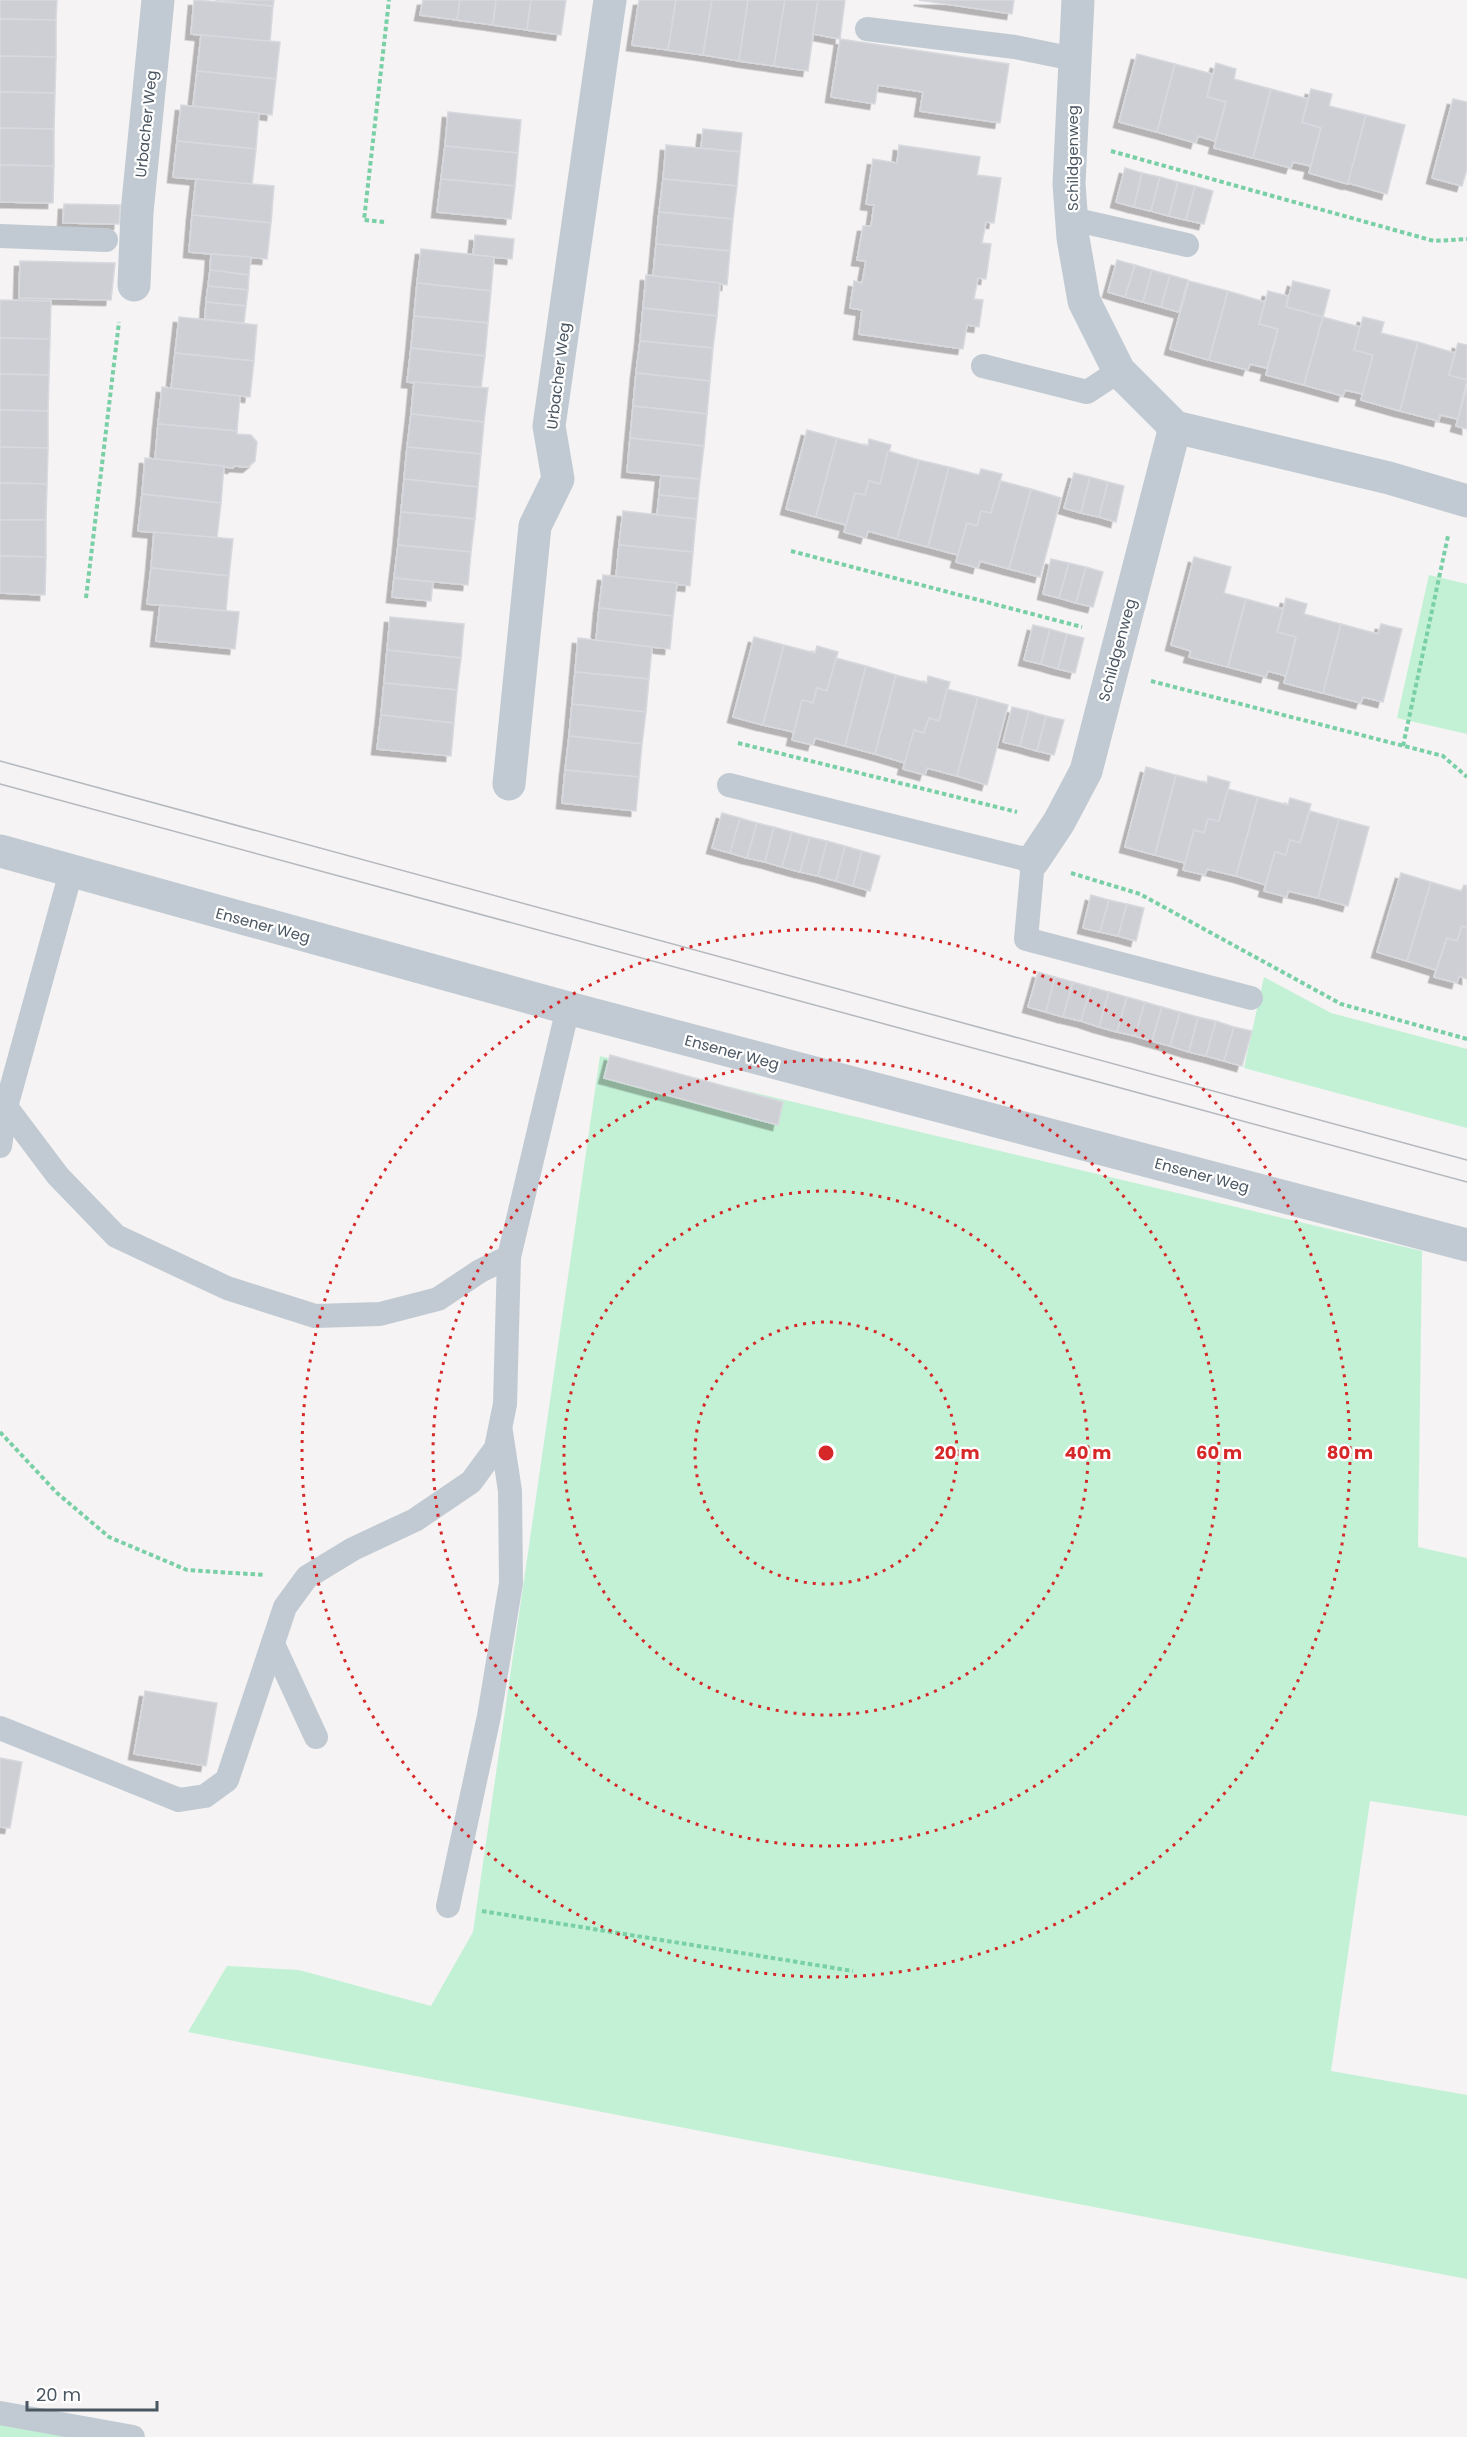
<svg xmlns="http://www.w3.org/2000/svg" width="1467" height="2437" font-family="Poppins,sans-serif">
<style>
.green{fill:#c3f1d5}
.building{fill:#cdcfd5;stroke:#d7d9de;stroke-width:1.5;filter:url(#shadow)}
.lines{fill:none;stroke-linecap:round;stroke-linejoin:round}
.path{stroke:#7ad0a6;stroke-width:4;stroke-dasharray:4.5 3;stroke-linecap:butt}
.service{stroke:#c1cad2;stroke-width:24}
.minor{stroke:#c1cad2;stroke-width:33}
.tram{stroke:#b5b8bd;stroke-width:1.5}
.ring{fill:none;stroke:#d62828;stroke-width:3;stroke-dasharray:3 6}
.labels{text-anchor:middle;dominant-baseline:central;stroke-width:4.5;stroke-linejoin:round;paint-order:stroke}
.street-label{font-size:15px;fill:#4a5661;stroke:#fff}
.centre{fill:#d62828;stroke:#fff;stroke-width:3}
.ring-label{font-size:18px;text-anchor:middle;font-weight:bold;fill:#d62828;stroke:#fff;stroke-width:4.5;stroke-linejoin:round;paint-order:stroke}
</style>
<defs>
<filter id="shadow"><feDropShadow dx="-5.5" dy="5.5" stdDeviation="0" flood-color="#0004"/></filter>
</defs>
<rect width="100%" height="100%" fill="#f5f3f3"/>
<g class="green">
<polygon points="1429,575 1467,584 1467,734 1397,718"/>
<polygon points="1264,977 1331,1013 1467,1049 1467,1128 1244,1068"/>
<polygon points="600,1056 1422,1251 1418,1547 1467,1558 1467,1816 1370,1801 1331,2071 1467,2095 1467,2279 188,2032 227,1966 299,1970 431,2006 473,1932"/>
<polygon points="0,2424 70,2437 0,2437"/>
</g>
<g class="building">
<polygon points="0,0 57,0 56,20 0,19"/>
<polygon points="194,0 273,6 270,42 191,34"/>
<polygon points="215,0 274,0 273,6"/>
<polygon points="423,0 460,0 457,20 420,15"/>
<polygon points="460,0 496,0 493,25 457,20"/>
<polygon points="496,0 531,0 527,30 493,25"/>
<polygon points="531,0 566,0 561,35 527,30"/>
<polygon points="639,0 676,0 668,50 632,45"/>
<polygon points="676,0 712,0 703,55 668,50"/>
<polygon points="712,0 748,0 739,61 703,55"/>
<polygon points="748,0 785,0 774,66 739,61"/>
<polygon points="785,0 818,0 808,71 774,66"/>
<polygon points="818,0 845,0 840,39 813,34"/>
<polygon points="919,0 1014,0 1012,14"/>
<polygon points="0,19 56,20 56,57 0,56"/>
<polygon points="201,35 280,42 276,79 197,71"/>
<polygon points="840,39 1009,64 1000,123 920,111 923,92 878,85 875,104 831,97"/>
<polygon points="1137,54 1175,64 1157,132 1119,122"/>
<polygon points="0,56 56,57 55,93 0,92"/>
<polygon points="1216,63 1236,69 1234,79 1271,89 1253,158 1214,148 1226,102 1207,97"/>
<polygon points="1175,64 1212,74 1207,97 1226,102 1215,141 1198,136 1196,143 1157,132"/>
<polygon points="197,71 276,79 272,115 193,106"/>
<polygon points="1271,89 1308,99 1302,122 1321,128 1311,166 1293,162 1291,168 1253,158"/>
<polygon points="1311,89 1332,94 1329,106 1366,115 1348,184 1309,173 1321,128 1302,122"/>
<polygon points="0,92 55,93 54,129 0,128"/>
<polygon points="1453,99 1467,102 1467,169 1462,186 1432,178"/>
<polygon points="181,105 259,113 256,149 177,141"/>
<polygon points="448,112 521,120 518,153 445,146"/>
<polygon points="1366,115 1405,125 1387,194 1348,183"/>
<polygon points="0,128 54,129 54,166 0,165"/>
<polygon points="703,129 742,133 740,152 701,148"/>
<polygon points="177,141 256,149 252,185 173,177"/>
<polygon points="666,145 740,152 737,186 663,179"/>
<polygon points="899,145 980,157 977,175 1001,178 994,223 986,222 982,243 991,244 986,279 978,278 974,299 983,300 979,327 967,325 963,349 859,334 862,310 850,308 854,281 862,283 866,261 857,260 863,226 871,226 874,205 866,204 873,159 897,163"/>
<polygon points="445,146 518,153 515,186 441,179"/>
<polygon points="0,165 54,166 53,203 0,202"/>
<polygon points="1125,168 1142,173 1134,207 1116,202"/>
<polygon points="1142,173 1160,177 1151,211 1134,207"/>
<polygon points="1160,177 1178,182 1169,216 1151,211"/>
<polygon points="196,179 274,186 271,223 192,215"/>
<polygon points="441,179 515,186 511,219 437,212"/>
<polygon points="663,179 737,186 733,219 659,212"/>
<polygon points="1178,182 1195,186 1186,220 1169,216"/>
<polygon points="1195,186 1213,191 1204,224 1186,220"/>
<polygon points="64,204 120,205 119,224 63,223"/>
<polygon points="659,212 733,219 730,251 656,244"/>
<polygon points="192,215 271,223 267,259 189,252"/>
<polygon points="475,235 514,239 512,259 473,255"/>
<polygon points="656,244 730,251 727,285 653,276"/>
<polygon points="421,249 494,257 491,291 417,283"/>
<polygon points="211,254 251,257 249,275 210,270"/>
<polygon points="1117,260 1135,265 1125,297 1108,292"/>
<polygon points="20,261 115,263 111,300 19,298"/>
<polygon points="1135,265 1152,270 1143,302 1125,297"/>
<polygon points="210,270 249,275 248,290 208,286"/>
<polygon points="1152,270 1170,275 1161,307 1143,302"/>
<polygon points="646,275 720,283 717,316 643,308"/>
<polygon points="1170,275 1188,280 1179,312 1161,307"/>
<polygon points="1189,281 1228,291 1209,360 1170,349"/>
<polygon points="1293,281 1330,290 1323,317 1286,307"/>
<polygon points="417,283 491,291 488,323 414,316"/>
<polygon points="208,286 248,290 246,306 206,302"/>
<polygon points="1228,291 1265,302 1259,324 1278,329 1267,368 1250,364 1248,370 1209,360"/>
<polygon points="1268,291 1288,296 1286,307 1323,317 1304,385 1266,375 1278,329 1259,324"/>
<polygon points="0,300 51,301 50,339 0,338"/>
<polygon points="206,302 246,306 244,323 205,319"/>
<polygon points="643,308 717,316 713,348 640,341"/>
<polygon points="414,316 488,323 485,356 411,348"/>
<polygon points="179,317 257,325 254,361 175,353"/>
<polygon points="1323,317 1360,327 1354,350 1373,355 1363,394 1345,390 1343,396 1304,385"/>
<polygon points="1363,317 1384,322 1381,333 1418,342 1400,411 1361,400 1373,355 1354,350"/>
<polygon points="0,338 50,339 49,375 0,374"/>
<polygon points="640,341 713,348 710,381 636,373"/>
<polygon points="1418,342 1455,353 1449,375 1467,380 1458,419 1440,415 1439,421 1400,411"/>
<polygon points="1458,343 1467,345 1467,380 1449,375"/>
<polygon points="411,348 485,356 481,388 407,382"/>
<polygon points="175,353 254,361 250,397 171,389"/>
<polygon points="636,373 710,381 707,414 633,406"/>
<polygon points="0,374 49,375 48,411 0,410"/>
<polygon points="414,382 488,388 484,422 411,414"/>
<polygon points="162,387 240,396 237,431 158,424"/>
<polygon points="1467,387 1467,429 1456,426"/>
<polygon points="633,406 707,414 704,446 630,438"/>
<polygon points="0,410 48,411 48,448 0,447"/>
<polygon points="411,414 484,422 481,454 407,447"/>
<polygon points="158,424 237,431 237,434 251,435 257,442 255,461 248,467 234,466 233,468 155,459"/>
<polygon points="807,430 837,438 816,517 786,509"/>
<polygon points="630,438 704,446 700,479 627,472"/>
<polygon points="837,438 868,446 869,439 891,445 880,484 869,481 865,495 855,493 846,525 816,517"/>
<polygon points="0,447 48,448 47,484 0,483"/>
<polygon points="407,447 481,454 478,487 404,479"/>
<polygon points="888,451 919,460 897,539 868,531 866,538 844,532 855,493 865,495 869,481 880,484"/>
<polygon points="145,458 224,466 221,503 142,494"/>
<polygon points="919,460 949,467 928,547 897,539"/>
<polygon points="949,467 979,475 981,469 1002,474 991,513 981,511 977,526 967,523 958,555 928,547"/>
<polygon points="1074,473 1090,477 1081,513 1064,508"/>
<polygon points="661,476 700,479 698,499 659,495"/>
<polygon points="1090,477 1108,482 1099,517 1081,513"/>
<polygon points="404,479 478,487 475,519 401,512"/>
<polygon points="1001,481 1031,489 1009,569 980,561 978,568 956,562 967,523 977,526 981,511 991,513"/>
<polygon points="1108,482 1124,486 1116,522 1099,517"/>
<polygon points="0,483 47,484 46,520 0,520"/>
<polygon points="1031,489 1061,498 1040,577 1009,569"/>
<polygon points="142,494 221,503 217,538 138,531"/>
<polygon points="659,495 698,499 696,519 657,515"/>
<polygon points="623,511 696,519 693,552 619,545"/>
<polygon points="401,512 475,519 471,552 398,545"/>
<polygon points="0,520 46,520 46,557 0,556"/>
<polygon points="154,532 233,539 229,576 151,568"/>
<polygon points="398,545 471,552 468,585 394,578"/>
<polygon points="619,545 693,552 690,586 616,577"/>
<polygon points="0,556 46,557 45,595 0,593"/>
<polygon points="1194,557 1231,567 1224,593 1246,599 1228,667 1189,657 1191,651 1171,645"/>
<polygon points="1051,559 1069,563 1059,598 1043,594"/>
<polygon points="1069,563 1086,567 1076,603 1059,598"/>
<polygon points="1086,567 1103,572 1093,607 1076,603"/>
<polygon points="151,568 229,576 226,611 147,604"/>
<polygon points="603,575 677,583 673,616 599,608"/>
<polygon points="394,578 433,582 431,601 392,597"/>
<polygon points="1286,598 1307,604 1304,614 1341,624 1323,693 1284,683 1296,637 1277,632"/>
<polygon points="1246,599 1283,609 1277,632 1296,637 1286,676 1268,671 1266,677 1228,667"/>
<polygon points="160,605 239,612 235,649 156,641"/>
<polygon points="599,608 673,616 670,649 596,641"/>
<polygon points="390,617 464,624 461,658 387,650"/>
<polygon points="1341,624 1378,634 1381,624 1402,629 1383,702 1363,697 1361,703 1323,693"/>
<polygon points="1033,625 1050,629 1041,664 1024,660"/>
<polygon points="1050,629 1067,634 1058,669 1041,664"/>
<polygon points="1067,634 1084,638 1075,673 1058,669"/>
<polygon points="754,637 784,645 763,725 733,717"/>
<polygon points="578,638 652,647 649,679 575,672"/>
<polygon points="784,645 815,653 817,646 838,652 827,691 817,688 813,703 802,700 794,732 763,725"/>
<polygon points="387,650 461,658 457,690 384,683"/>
<polygon points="836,658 866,666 845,746 815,738 813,745 792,740 802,700 813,703 817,688 827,691"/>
<polygon points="866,666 896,675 875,754 845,746"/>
<polygon points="575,672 649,679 646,712 572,704"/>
<polygon points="896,675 927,683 928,676 950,682 939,721 929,718 924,733 914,730 905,763 875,754"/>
<polygon points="384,683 457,690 454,723 381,715"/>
<polygon points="947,689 978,697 957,776 927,768 925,775 903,769 914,730 924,733 929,718 939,721"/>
<polygon points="978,697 1008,705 987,785 957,776"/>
<polygon points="572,704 646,712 642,744 569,736"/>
<polygon points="1012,707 1029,711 1020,746 1003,742"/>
<polygon points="1029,711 1046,716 1037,751 1020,746"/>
<polygon points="381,715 454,723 451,756 377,749"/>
<polygon points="1046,716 1064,720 1054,755 1037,751"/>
<polygon points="569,736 642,744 639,777 565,770"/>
<polygon points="1146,767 1176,775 1155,855 1125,847"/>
<polygon points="565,770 639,777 636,811 562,803"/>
<polygon points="1176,775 1207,783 1208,776 1230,782 1219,821 1208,819 1204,833 1194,830 1185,863 1155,855"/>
<polygon points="1228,789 1258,797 1236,876 1207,869 1205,875 1183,870 1194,830 1204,833 1208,819 1219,821"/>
<polygon points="1258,797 1288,805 1290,798 1311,804 1300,843 1290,840 1286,855 1275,852 1266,885 1236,876"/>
<polygon points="1310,811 1339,819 1318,898 1288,891 1287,897 1264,891 1275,852 1286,855 1290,840 1300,843"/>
<polygon points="722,813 740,818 730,853 712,848"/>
<polygon points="740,818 757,823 747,858 730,853"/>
<polygon points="1339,819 1369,827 1348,906 1318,898"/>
<polygon points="757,823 774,827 765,862 747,858"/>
<polygon points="774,827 792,832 782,867 765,862"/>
<polygon points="792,832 810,837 800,872 782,867"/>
<polygon points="810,837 827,841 818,876 800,872"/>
<polygon points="827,841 845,846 836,881 818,876"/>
<polygon points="845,846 862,851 853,886 836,881"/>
<polygon points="862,851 880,856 870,891 853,886"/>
<polygon points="1401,873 1431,882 1407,961 1377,952"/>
<polygon points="1431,882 1461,891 1464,885 1467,886 1467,928 1462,926 1457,941 1447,938 1436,970 1407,961"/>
<polygon points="1091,895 1109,900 1100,932 1083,928"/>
<polygon points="1109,900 1127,904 1118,936 1100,932"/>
<polygon points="1127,904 1144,908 1136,941 1118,936"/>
<polygon points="1462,926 1467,928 1467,979 1459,976 1457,983 1434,977 1447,938 1457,941"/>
<polygon points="1038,972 1055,977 1046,1012 1028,1007"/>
<polygon points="1055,977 1073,982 1063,1017 1046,1012"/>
<polygon points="1073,982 1091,987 1081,1021 1063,1017"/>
<polygon points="1091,987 1109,992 1099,1027 1081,1021"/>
<polygon points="1109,992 1127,997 1117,1032 1099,1027"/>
<polygon points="1127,997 1145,1002 1135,1036 1117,1032"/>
<polygon points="1145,1002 1162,1007 1152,1041 1135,1036"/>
<polygon points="1162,1007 1180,1012 1170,1046 1152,1041"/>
<polygon points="1180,1012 1198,1017 1189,1052 1170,1046"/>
<polygon points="1198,1017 1216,1021 1206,1056 1189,1052"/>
<polygon points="1216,1021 1234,1027 1224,1061 1206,1056"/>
<polygon points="1234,1027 1252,1031 1242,1066 1224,1061"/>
<polygon points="610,1055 783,1102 778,1125 604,1078"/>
<polygon points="145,1691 217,1703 206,1766 134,1754"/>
<polygon points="0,1758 22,1762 10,1828 0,1827"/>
</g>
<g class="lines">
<g class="path">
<polyline points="1111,151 1434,241 1467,239"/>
<polyline points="384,222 364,220 389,0"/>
<polyline points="791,551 1082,627"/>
<polyline points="86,598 119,322"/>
<polyline points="1151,681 1443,756 1467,777"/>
<polyline points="738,743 1017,812"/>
<polyline points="1403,746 1448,536"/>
<polyline points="1071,873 1140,894 1341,1004 1467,1039"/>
<polyline points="0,1432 57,1493 109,1537 187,1570 265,1575"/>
<polyline points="482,1911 853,1971"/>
</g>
<g class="service">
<polyline points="867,29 1015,47 1074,59"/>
<polyline points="1072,219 1187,245"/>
<polyline points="0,236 106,240"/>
<polyline points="983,366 1087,392 1119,371"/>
<polyline points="729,785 1033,861 1026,939 1251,998"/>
<polyline points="6,1107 58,1176 116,1236 227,1288 315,1316 380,1314 438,1299 480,1271 509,1257"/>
<polyline points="0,1146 6,1107 71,872"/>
<polyline points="273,1644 316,1737"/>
<polyline points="0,1728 179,1800 205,1796 227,1780 285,1607 307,1577 353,1549 415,1520 471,1482 496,1448 505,1404 509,1257 568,1008"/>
<polyline points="448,1906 489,1716 511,1583 510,1491 501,1432"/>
<polyline points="0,2413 133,2437"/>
</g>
<g class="minor">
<polyline points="1078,0 1069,184 1073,238 1084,301 1119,371 1175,427 1389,478 1467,501"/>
<polyline points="134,285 137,212 158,0"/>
<polyline points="509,784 535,526 558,479 549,426 610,0"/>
<polyline points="0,851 568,1008 1467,1245"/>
<polyline points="1033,861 1059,822 1086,771 1175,427"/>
</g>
<g class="tram">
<polyline points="0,761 1467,1160"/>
<polyline points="0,784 1467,1182"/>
</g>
</g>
<g class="ring">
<circle cx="826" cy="1453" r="131"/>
<circle cx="826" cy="1453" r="262"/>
<circle cx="826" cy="1453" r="393"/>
<circle cx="826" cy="1453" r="524"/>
</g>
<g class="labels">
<g class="street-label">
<text transform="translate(146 124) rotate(-84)">Urbacher Weg</text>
<text transform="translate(1072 158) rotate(-90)">Schildgenweg</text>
<text transform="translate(558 376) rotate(-83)">Urbacher Weg</text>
<text transform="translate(1117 650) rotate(-75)">Schildgenweg</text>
<text transform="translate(263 925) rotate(15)">Ensener Weg</text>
<text transform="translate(732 1052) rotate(15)">Ensener Weg</text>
<text transform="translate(1202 1175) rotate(15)">Ensener Weg</text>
</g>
</g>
<circle cx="826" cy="1453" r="9" class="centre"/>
<g class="ring-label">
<text x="957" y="1459">20 m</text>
<text x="1088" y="1459">40 m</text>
<text x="1219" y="1459">60 m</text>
<text x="1350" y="1459">80 m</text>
</g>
<path d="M27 2401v9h130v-9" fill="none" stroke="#4a5661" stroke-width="3"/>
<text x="36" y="2401" font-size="18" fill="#4a5661" stroke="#ffffff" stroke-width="4.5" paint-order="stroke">20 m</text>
</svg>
